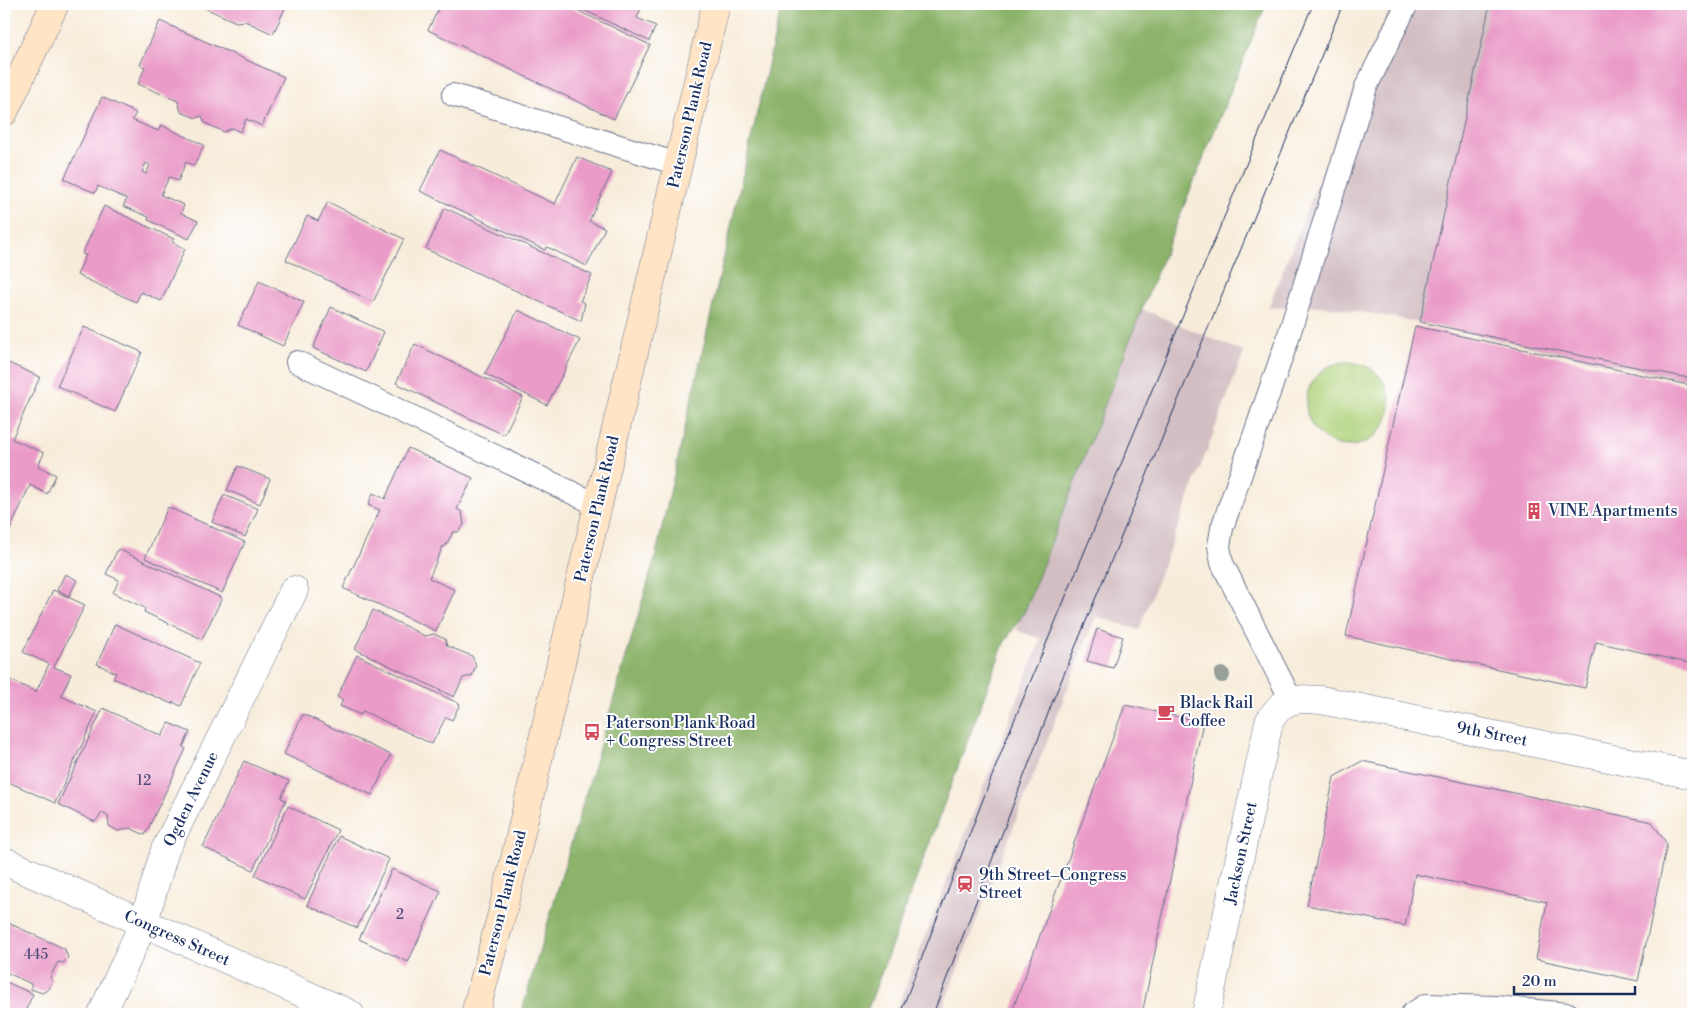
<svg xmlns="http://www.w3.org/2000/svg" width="1697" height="1018" font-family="'Libre Bodoni',serif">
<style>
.industrial{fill:#d2bec3}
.green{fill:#afd179;stroke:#65806c}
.forest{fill:#8bb369;stroke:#537164}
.building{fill:#ea9bc8;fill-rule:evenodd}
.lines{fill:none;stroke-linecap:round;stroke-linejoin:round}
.lane-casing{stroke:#687189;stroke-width:24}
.street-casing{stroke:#687189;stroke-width:29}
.secondary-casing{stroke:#687189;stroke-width:29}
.lane{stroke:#fff;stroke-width:22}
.street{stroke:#fff;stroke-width:28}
.secondary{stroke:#ffe4c6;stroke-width:28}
.tram{stroke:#1b2f5e;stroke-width:1}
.tree{fill:#969f9a}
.labels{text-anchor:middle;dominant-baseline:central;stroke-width:4;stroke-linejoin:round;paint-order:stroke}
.number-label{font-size:14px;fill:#4f4a78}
.street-label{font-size:16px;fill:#1b2f5e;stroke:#fff}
.poi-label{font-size:16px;fill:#1b2f5e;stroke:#fff;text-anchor:start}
</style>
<rect width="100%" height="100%" fill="#fff"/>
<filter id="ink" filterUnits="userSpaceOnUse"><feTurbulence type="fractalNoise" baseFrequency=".02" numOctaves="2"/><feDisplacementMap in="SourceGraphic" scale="10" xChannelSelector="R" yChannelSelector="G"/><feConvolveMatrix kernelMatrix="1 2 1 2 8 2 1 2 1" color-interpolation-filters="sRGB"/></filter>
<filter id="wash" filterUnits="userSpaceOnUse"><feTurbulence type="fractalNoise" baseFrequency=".0096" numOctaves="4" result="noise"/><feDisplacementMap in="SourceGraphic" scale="20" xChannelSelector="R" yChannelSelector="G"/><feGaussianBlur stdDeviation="1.12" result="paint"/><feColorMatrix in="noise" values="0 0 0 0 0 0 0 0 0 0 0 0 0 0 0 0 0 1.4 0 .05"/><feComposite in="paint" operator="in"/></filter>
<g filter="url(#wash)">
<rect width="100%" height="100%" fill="#f7ecda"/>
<g class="industrial">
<polygon points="1392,4 1693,4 1693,382 1397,318 1322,306 1268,308 1365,63"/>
<polygon points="1142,309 1244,352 1139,630 1096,616 940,1014 895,1014 1041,639 1016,630"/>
</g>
<circle class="green" cx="1348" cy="404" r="42"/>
<polygon class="forest" points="782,4 1266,4 1142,309 1024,613 1004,643 866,1014 521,1014 655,558"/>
<g id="blocks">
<g class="building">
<polygon points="196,4 287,4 273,34 245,21 236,22"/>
<polygon points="441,4 564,4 650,45 614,119 428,30"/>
<polygon points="571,4 643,4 637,18 656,26 649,41"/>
<polygon points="1490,4 1693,4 1693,379 1420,322"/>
<polygon points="160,21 284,77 262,126 246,119 240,132 232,128 224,132 205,123 202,116 196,118 181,112 178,101 138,84 145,67 140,65"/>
<path d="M102,97L136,113L132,120L158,131L161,125L204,145L194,166L186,162L178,181L169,177L161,195L184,205L181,213L198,221L189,239L148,220L149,217L123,206L127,199L98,186L95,193L64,179ZM146,163L150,165L146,174L142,172Z"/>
<polygon points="440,150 555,204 577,157 612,172 589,221 605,228 587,266 547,247 545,250 420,191"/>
<polygon points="328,202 404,239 373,302 286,260 307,216 318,221"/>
<polygon points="104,206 174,239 172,242 185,249 161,301 141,292 136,302 77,275 86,255 82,254"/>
<polygon points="445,208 592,275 580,301 585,303 581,321 426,249"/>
<polygon points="259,281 304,302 283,346 238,325"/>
<polygon points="331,307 384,332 366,372 313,348"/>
<polygon points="518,310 580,340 547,405 485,374"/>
<polygon points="1415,326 1693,386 1693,664 1596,642 1585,688 1346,636"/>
<polygon points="84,327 142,352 115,412 57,386"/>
<polygon points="415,344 523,397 504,435 396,383"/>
<polygon points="4,361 40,377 12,439 44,453 38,466 56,475 47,494 30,485 6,539 4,538"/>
<polygon points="408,448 473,478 457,509 462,512 464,525 458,532 453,532 445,547 443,546 429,578 455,590 436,631 343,588 380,510 368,505 373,493 385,499"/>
<polygon points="238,466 270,479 260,504 227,490"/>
<polygon points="224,495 258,509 245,537 212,522"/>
<polygon points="168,507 245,542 222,593 145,558"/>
<polygon points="118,549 222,598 202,639 144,612 145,608 113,593 119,580 106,574"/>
<polygon points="65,574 77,580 69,596 57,590"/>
<polygon points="53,590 85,605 54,667 71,674 61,696 97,712 55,803 4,780 4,677 36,692 49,664 23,652"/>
<polygon points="373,610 425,636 434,634 445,639 447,646 472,656 476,665 472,676 463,678 454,697 355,649"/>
<polygon points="115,624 200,663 181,706 173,702 172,704 113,678 116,673 97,664"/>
<polygon points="1097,629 1123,637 1113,668 1087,661"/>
<polygon points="357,655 460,704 452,720 446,717 432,744 363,711 361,715 340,706 343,700 337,697"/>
<polygon points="1125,705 1203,722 1142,1014 1011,1014"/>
<polygon points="103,708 162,736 169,723 190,732 183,747 186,749 145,835 130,828 118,831 109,826 108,816 102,813 95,822 58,804"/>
<polygon points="303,714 391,755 372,795 284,754"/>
<polygon points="244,761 289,781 281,798 286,800 253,870 203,847"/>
<polygon points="1362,761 1652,822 1667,844 1638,981 1536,959 1547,902 1415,874 1405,926 1307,905 1334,777"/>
<polygon points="288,806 338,830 305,899 255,875"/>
<polygon points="339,836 389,859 357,928 307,905"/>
<polygon points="392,869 441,891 408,962 359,939"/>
<polygon points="4,921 65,949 68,958 63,963 58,962 50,977 52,981 49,989 42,993 31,989 31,984 4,971"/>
<polygon points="4,981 33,994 24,1014 4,1014"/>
</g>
</g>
</g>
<g filter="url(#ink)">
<use href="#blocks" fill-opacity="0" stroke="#687189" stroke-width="1"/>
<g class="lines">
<g class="lane-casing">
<g id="lane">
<polyline points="453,95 678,164"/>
<polyline points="297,362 598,505"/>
<polyline points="1291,700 1222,563 1219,546 1222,528 1286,344 1366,87 1407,4"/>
<polyline points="1412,1014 1426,1005 1496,1007 1568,1014"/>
</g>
</g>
<g class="street-casing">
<g id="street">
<polyline points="4,861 350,1014"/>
<polyline points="102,1014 143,924 165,850 294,590"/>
<path d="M1206,1014L1269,722C1282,698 1295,698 1321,700L1693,775"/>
</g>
</g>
<g class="secondary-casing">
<g id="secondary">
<polyline points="4,112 55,4"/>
<polyline points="475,1014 502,913 716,4"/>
</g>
</g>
<use href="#lane" class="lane"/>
<use href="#street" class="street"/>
<use href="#secondary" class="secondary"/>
<g class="tram">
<polyline points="900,1014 1006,740 1313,4"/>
<polyline points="933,1014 1054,698 1343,4"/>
</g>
</g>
<circle class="tree" cx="1222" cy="675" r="8"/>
</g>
<defs>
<g id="building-bare" transform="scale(1.35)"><path d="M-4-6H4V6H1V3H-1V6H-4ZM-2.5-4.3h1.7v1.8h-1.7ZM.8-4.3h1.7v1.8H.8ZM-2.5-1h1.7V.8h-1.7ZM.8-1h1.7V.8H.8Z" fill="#d1495b" stroke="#fff" stroke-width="2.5" paint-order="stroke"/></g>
<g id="cafe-bare" transform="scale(1.35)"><path d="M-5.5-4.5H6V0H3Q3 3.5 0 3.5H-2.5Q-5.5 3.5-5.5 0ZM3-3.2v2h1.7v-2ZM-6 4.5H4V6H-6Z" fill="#d1495b" stroke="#fff" stroke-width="2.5" paint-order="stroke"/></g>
<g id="bus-bare" transform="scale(1.35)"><path d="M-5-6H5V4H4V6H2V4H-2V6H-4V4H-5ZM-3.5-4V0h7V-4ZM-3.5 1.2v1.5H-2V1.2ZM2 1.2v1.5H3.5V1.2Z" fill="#d1495b" stroke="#fff" stroke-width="2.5" paint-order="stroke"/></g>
<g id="station-bare" transform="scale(1.35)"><path d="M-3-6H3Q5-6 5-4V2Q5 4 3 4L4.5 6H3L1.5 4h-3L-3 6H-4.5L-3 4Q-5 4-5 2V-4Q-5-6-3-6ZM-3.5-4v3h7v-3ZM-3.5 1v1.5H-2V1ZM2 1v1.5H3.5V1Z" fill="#d1495b" stroke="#fff" stroke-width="2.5" paint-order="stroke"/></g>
</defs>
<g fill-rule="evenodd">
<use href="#building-bare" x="1534" y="511"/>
<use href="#cafe-bare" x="1166" y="712"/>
<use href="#bus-bare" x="592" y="732"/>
<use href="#station-bare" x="965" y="884"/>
</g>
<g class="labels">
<g class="number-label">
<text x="144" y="781">12</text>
<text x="400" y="915">2</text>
<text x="36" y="955">445</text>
</g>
<g class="street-label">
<text transform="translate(690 115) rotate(-77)">Paterson Plank Road</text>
<text transform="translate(597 509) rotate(-77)">Paterson Plank Road</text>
<text transform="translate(1492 734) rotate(11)">9th Street</text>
<text transform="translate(191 799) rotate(-64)">Ogden Avenue</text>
<text transform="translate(1241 853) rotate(-78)">Jackson Street</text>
<text transform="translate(503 903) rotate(-76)">Paterson Plank Road</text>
<text transform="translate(177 938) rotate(24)">Congress Street</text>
</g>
<g class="poi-label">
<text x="1548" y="511">VINE Apartments</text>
<text x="1180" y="703">Black Rail<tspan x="1180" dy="18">Coffee</tspan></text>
<text x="606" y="723">Paterson Plank Road<tspan x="606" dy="18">+ Congress Street</tspan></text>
<text x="979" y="875">9th Street–Congress<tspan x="979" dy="18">Street</tspan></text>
</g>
</g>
<rect width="1697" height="1018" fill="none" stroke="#fff" stroke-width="20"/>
<path d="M1514 986v8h121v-8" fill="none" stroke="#1b2f5e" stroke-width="2.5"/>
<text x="1522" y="986" font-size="15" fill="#1b2f5e" stroke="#ffffff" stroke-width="4" paint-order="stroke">20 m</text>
</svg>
